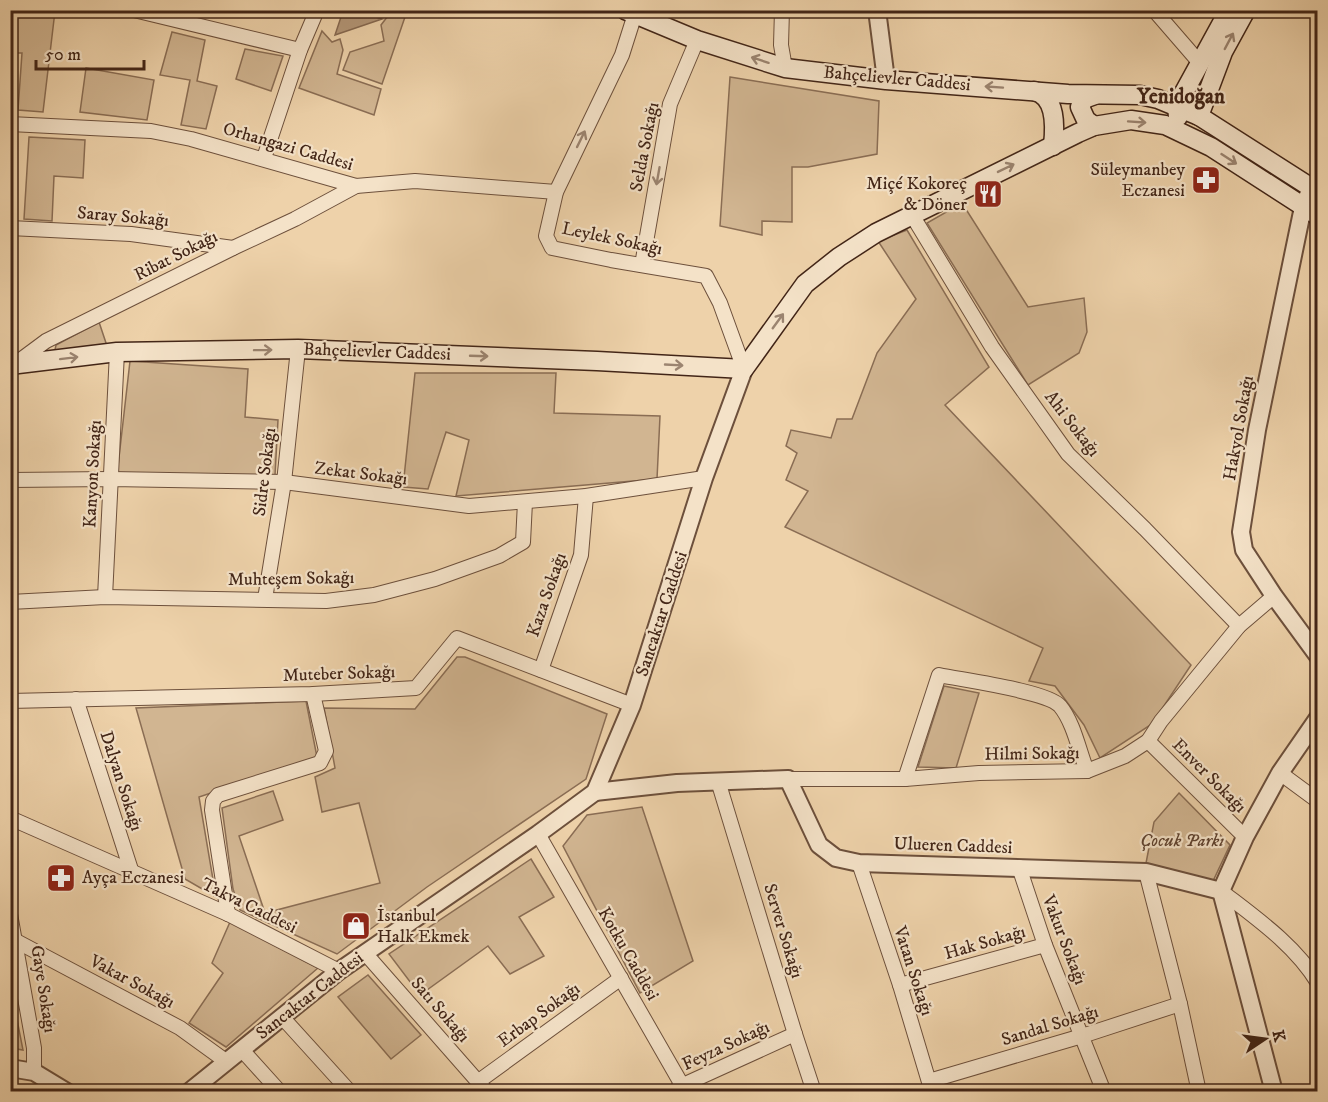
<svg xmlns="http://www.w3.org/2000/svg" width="1328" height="1102" font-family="'IM FELL DW Pica',serif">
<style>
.green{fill:#d1b591;stroke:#8a6d54;stroke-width:1.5}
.water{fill:#b49778;stroke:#866951;stroke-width:1.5}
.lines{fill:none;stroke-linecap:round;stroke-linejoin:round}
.minor-casing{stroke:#6d503c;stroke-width:16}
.tertiary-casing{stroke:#6d503c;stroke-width:20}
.secondary-casing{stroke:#422517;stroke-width:21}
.minor{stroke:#f4e2c8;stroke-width:14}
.tertiary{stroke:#f4e2c8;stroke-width:16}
.secondary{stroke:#f4e2c8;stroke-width:18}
.oneway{stroke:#9b8470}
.labels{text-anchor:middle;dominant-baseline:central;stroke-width:4.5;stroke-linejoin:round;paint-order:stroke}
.street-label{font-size:18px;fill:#422517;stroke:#f4e2c8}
.poi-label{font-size:18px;fill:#422517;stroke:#f4e2c8;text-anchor:end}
.park-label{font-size:18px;font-style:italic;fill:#5f422f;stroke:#f4e2c8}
.quarter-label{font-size:21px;font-weight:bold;fill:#422517;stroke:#f4e2c8}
</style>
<rect width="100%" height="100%" fill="#eed2aa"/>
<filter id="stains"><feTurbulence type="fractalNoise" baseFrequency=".00333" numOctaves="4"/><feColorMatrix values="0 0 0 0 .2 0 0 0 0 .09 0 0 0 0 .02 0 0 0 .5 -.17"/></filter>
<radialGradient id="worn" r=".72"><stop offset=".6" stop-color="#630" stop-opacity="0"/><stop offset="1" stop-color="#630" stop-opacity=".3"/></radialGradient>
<g class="green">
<polygon points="11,10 55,11 43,112 18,110 22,53 11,53"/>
<polygon points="391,12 405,17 382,84 343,70 350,52 384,41 381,25"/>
<polygon points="322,31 332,42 340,39 343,50 337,74 381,89 374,115 299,88"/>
<polygon points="172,32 205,40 197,81 217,86 206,129 181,125 190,80 160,75"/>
<polygon points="245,49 283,56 271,91 236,79"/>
<polygon points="86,68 154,80 147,120 80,112"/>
<polygon points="730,77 879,101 877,154 808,167 792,167 792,222 762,221 762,235 720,226"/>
<polygon points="29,137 85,140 83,178 54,176 52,221 24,219"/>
<polygon points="962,203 1028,307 1084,298 1087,332 1079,353 1028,385 927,223"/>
<polygon points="907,230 989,367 945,405 1191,665 1152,724 1100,758 1084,725 1055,686 1029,681 1043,648 785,527 808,491 786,480 797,453 786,446 791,430 831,438 837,419 852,419 877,353 916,299 878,241"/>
<polygon points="99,322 107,346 58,353 55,350 56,345"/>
<polygon points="130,361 248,369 245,417 278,420 275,475 117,475"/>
<polygon points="415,373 556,373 554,413 660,416 657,479 456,496 469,440 446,432 428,489 403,487"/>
<polygon points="457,657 465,657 607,714 586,779 427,887 337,954 240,910 233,889 222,808 273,791 283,820 239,836 265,913 380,883 359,803 322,812 315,777 335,768 324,708 415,709"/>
<polygon points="944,686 979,693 956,768 918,767"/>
<polygon points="306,701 317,757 199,797 216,897 185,879 136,708"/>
<polygon points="1179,793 1230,845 1213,881 1146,863 1154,822"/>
<polygon points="642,807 693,961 640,993 563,846 587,815"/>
<polygon points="531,859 554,897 519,917 544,956 510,974 488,946 420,995 389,954"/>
<polygon points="230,922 318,968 226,1047 189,1023 223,973 212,963"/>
<polygon points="368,975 421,1035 391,1059 338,997"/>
<polygon points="11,989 23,1050 11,1048"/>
</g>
<polygon class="water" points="343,11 357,11 382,19 335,35"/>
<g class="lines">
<g class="minor-casing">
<g id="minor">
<polyline points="134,10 300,50"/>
<polyline points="782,10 781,45 785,68"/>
<polyline points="1154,10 1199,62"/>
<polyline points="635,14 622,55 556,192 546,236 552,248 611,260 706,276 720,303 744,369"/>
<polyline points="10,124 151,131 191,139 356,186 415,181 556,192"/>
<polyline points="264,158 300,50 317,10"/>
<polyline points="912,215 992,347 1068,454 1145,529 1239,626"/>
<polyline points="10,228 131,234 233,248"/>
<polyline points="642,265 670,104 697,40"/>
<polyline points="15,364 46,341 233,248 295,219 356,186"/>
<polyline points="10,480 111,479 284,482 469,506 586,496 704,478"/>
<polyline points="105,597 117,352"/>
<polyline points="265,599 284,482 298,349"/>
<polyline points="10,602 105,597 326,601 374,595 435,579 499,556 523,542 525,502"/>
<polyline points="541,670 581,555 586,496"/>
<polyline points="76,699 132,873"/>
<polyline points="10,701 313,694 416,688 457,638 632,705"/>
<polyline points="1148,741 1245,837"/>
<polyline points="1280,773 1318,801"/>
<polyline points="788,779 905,779 979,773 1087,771 1125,756 1148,741 1161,721 1239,626 1274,596"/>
<path d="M905,779L939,675C962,680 1047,691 1060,706C1074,723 1079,751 1087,771"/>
<polyline points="718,781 795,1034 814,1092"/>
<polyline points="10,818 228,914 339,971"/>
<polyline points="538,834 686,1092"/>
<polyline points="859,863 900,985 932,1092"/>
<polyline points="1019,867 1045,945 1104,1092"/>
<polyline points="1146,872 1180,1004 1199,1092"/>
<path d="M1221,891C1256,918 1295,945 1318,983"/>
<polyline points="10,914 34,1048 34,1072"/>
<polyline points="228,914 212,810 213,801 218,795 320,763 326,751 313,694"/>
<polyline points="16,941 180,1028 227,1062"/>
<polyline points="365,953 487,1092"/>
<polyline points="900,985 1045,945"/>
<polyline points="282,1017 350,1092"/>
<polyline points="242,1050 280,1092"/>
<polyline points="479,1081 621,978"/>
<polyline points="929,1081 1082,1036 1180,1004"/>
<polyline points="673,1092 683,1085 795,1034"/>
</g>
</g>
<g class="tertiary-casing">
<g id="tertiary">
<polyline points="877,10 886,80"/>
<polyline points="1311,188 1303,207 1257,430 1241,532 1244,550 1274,596 1318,656"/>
<polyline points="595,792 677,783 788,779 819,845 836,858 859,863 1146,872 1221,891"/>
<polyline points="10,1068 34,1072 67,1092"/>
<polyline points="189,1092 339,971 538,834 595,792 632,705 704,478 744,369"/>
<polyline points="1274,1092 1221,891 1245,837 1280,773 1318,718"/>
</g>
</g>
<g class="secondary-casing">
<g id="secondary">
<polyline points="625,10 697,40 785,68 886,80 1068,94 1140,95 1158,99 1199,116 1318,192"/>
<path d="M1034,91C1057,96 1055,128 1053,146"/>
<polyline points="1199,116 1223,52 1246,10"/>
<polyline points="1178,117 1177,105 1229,10"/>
<polyline points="1094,126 1086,120 1080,107 1084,99 1095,95"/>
<polyline points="10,365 117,352 298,349 597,361 744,369 805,284 839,257 876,233 1078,133 1094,126 1131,120 1165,125 1211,147 1318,216"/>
</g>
</g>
<use href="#minor" class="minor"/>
<use href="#tertiary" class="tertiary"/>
<use href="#secondary" class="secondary"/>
</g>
<defs><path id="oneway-shaft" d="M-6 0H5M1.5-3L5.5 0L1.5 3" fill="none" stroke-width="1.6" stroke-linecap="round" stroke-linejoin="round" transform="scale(1.5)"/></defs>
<g class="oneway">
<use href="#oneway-shaft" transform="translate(1229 41) rotate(-62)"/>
<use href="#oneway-shaft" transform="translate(760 60) rotate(-162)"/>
<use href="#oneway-shaft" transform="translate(994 87) rotate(-176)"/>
<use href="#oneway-shaft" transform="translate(1137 122) rotate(4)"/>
<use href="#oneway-shaft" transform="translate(581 139) rotate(-64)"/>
<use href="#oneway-shaft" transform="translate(1229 159) rotate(33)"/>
<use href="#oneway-shaft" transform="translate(1006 168) rotate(-26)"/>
<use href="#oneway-shaft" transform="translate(658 176) rotate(100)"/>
<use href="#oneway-shaft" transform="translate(778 321) rotate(-54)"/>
<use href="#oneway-shaft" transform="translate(263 350) rotate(-1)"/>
<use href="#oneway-shaft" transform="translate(479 356) rotate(2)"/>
<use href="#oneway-shaft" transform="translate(69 358) rotate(-7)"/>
<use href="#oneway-shaft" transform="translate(674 365) rotate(3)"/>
</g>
<defs>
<g id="pharmacy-square" transform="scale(1.5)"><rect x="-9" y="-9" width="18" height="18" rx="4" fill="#8f2418" stroke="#f4e2c8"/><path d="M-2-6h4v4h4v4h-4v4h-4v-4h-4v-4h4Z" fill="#fff"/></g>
<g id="restaurant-square" transform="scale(1.5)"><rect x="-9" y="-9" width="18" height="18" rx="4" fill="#8f2418" stroke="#f4e2c8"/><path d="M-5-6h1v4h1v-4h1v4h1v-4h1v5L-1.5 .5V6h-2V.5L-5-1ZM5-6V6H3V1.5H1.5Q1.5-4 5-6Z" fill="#fff"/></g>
<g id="shop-square" transform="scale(1.5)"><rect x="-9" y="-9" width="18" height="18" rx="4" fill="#8f2418" stroke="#f4e2c8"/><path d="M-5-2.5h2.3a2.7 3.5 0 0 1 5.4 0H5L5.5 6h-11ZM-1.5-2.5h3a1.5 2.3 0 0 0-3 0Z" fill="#fff"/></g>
</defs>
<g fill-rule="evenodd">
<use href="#pharmacy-square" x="1206" y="180"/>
<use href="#restaurant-square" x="988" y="194"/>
<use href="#pharmacy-square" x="61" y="878"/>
<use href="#shop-square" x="356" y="926"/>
</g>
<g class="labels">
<g class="street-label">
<text transform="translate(897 79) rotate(5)">Bahçelievler Caddesi</text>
<text transform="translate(288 147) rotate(16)">Orhangazi Caddesi</text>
<text transform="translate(645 147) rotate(-79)">Selda Sokağı</text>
<text transform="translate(123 217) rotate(5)">Saray Sokağı</text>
<text transform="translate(612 239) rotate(12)">Leylek Sokağı</text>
<text transform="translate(176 256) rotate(-27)">Ribat Sokağı</text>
<text transform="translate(377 352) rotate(2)">Bahçelievler Caddesi</text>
<text transform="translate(1072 424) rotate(52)">Ahi Sokağı</text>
<text transform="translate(1239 428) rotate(-80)">Hakyol Sokağı</text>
<text transform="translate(265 472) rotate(-83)">Sidre Sokağı</text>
<text transform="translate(93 474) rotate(-87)">Kanyon Sokağı</text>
<text transform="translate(361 474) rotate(7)">Zekat Sokağı</text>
<text transform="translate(291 579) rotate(-1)">Muhteşem Sokağı</text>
<text transform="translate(547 595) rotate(-71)">Kaza Sokağı</text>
<text transform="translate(662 614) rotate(-72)">Sancaktar Caddesi</text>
<text transform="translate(339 674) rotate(-2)">Muteber Sokağı</text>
<text transform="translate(1032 754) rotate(-1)">Hilmi Sokağı</text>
<text transform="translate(1209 776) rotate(45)">Enver Sokağı</text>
<text transform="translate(121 781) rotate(72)">Dalyan Sokağı</text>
<text transform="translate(953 846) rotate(2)">Ulueren Caddesi</text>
<text transform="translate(249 906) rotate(26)">Takva Caddesi</text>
<text transform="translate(783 931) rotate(73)">Server Sokağı</text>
<text transform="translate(1064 940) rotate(69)">Vakur Sokağı</text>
<text transform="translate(985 943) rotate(-16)">Hak Sokağı</text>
<text transform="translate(628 954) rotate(60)">Kotku Caddesi</text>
<text transform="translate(913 971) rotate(72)">Vatan Sokağı</text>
<text transform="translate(132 982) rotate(28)">Vakar Sokağı</text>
<text transform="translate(43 989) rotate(81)">Gaye Sokağı</text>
<text transform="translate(310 996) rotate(-38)">Sancaktar Caddesi</text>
<text transform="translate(440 1010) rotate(49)">Satı Sokağı</text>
<text transform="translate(539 1015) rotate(-36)">Erbap Sokağı</text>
<text transform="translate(1050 1026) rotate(-17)">Sandal Sokağı</text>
<text transform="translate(726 1046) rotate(-25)">Feyza Sokağı</text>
</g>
<g class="poi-label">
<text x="1185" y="170">Süleymanbey<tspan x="1185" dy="21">Eczanesi</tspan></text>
<text x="967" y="184">Miçé Kokoreç<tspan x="967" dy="21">&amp; Döner</tspan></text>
<text x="82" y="878" text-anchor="start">Ayça Eczanesi</text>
<text x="377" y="916" text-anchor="start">İstanbul<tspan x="377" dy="21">Halk Ekmek</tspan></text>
</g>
<g class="park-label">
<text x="1182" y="841">Çocuk Parkı</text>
</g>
<g class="quarter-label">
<text x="1181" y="97">Yenidoğan</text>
</g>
</g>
<rect width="1328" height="1102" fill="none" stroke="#eed2aa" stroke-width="36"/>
<rect x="12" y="12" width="1304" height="1078" fill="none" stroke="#422517" stroke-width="3"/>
<rect x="18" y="18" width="1292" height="1066" fill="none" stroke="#422517" stroke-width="1.5"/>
<g transform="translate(1265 1039) rotate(77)" stroke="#f4e2c8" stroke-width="4.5" paint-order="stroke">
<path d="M0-4.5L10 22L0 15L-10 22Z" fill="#422517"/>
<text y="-9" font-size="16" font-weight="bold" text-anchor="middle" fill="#422517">K</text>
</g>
<path d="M36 60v9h108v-9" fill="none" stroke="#422517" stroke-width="3"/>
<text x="45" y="60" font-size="18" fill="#422517" stroke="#f4e2c8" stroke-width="4.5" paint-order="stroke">50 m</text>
<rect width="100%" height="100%" filter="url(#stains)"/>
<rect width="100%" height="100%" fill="url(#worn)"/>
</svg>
